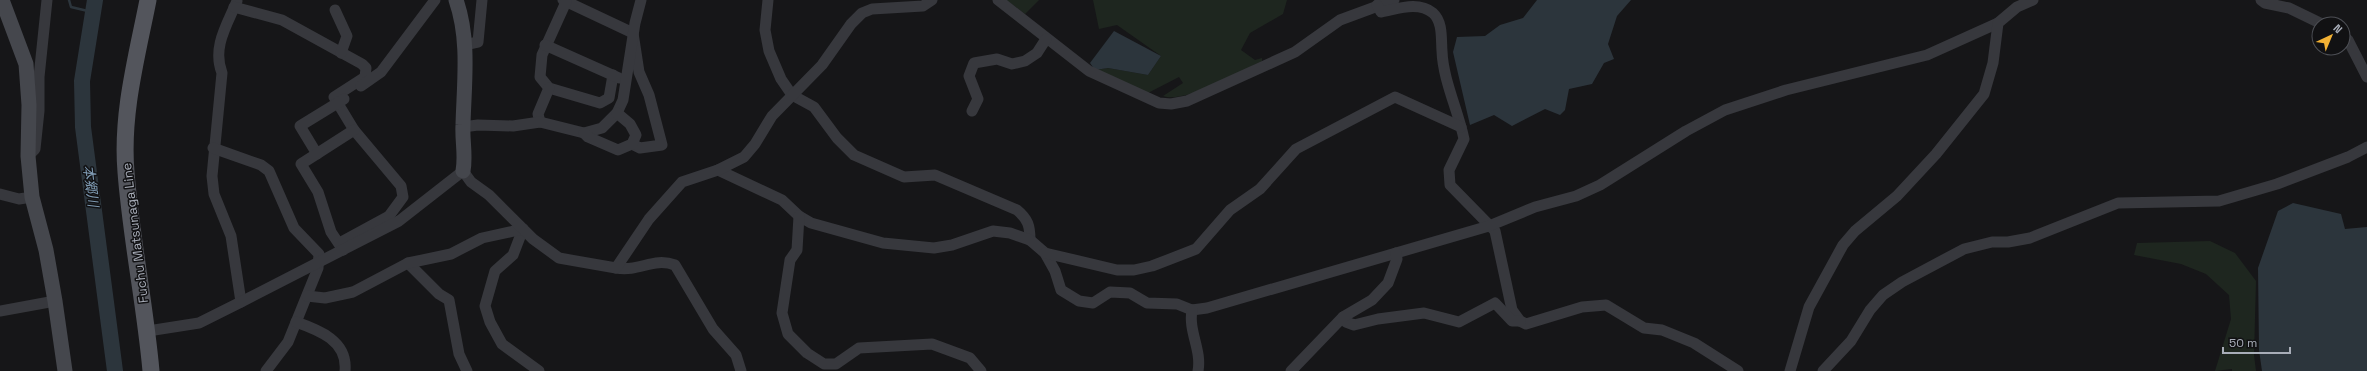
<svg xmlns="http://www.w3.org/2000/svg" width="2367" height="371" font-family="'Space Grotesk','Noto Sans JP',sans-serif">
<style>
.green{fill:#1e261f}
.water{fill:#2c353c}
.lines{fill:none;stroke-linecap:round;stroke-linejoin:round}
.stream{stroke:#2c353c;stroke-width:2.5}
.river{stroke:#2c353c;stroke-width:16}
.street{stroke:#37383d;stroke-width:11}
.secondary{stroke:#45474d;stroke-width:15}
.primary{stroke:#53555c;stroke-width:17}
.labels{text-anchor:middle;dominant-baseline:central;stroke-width:3;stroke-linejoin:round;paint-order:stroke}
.street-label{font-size:13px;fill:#a8adb8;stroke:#111113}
.water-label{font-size:14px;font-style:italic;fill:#7f9bb3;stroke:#111113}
</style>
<rect width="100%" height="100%" fill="#161618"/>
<g class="green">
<polygon points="1006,0 1039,0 1025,14"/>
<path d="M1093,0H1287L1283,14L1250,33L1241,50L1255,60L1262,58V61C1241,71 1185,104 1163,96L1183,83L1179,77L1146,94L1095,70L1108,68L1148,75L1161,56L1117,25L1099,29Z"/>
<polygon points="2210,241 2235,253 2256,281 2254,355 2256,371 2232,371 2232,369 2215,371 2231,319 2229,295 2206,274 2181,264 2134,255 2137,243"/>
</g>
<g class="water">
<polygon points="1537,0 1631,0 1617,16 1608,44 1614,59 1604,63 1592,84 1569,89 1565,110 1560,115 1545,109 1512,126 1494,115 1470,125 1453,52 1457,37 1485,36 1500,25 1523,18"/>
<polygon points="1114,31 1161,56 1148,75 1108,68 1095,70 1090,63"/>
<polygon points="2293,203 2341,214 2345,229 2367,227 2367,371 2262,371 2259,350 2258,268 2278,211"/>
</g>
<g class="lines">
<polyline class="stream" points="69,0 71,7 92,12"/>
<polyline class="river" points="95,0 82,81 83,127 115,371"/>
<g class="street">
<polyline points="563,0 633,33 639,72 649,95 662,145 640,148 632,144"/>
<path d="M768,0L765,30L769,51L781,79L792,95L814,107L837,138L854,155L904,177L935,175L1017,210C1028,219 1030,226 1030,240"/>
<polyline points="998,0 1089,71 1159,103 1171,104 1187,101 1295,52 1340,20 1394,0"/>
<polyline points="2261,0 2265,3 2289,8 2322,24"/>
<path d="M237,1C227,25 212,47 222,73L212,176L214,194L231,236L241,302"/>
<polyline points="566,2 542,55 540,77 549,88 600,103 609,98 613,75"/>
<path d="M1377,5L1381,12C1398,9 1418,1 1433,13C1443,22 1441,39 1442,51C1443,80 1458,110 1464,139L1449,170L1450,185L1495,231L1512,310L1520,321L1526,324L1582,307L1606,305L1644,328L1662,330L1694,343L1738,371"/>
<polyline points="234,7 282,20 362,64 366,68 365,77 334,97 354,130 401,186 403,197 389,216 343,241 343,250"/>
<polyline points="335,10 347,36 341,53"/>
<polyline points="2343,36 2348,40 2367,77"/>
<polyline points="464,45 478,42 482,0"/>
<polyline points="545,45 619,78"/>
<polyline points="361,86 381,72 435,0"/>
<polyline points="972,111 978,99 969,76 974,63 997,59 1012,64 1025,61 1037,53 1046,39"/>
<polyline points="540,122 538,114 549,88"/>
<polyline points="463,127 478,125 513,126 540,122 584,133 602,128 617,113 623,100 635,23 641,0"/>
<polyline points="584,133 588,137 618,150 632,144 636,135 630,124 617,113"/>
<polyline points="213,148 261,165 269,171 294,228 319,254 318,268 288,342 266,371"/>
<polyline points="317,154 300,126 344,99"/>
<polyline points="28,156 35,149 39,111 39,77 47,0"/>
<polyline points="718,170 782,200 799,216 811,223 883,243 934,248 952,245 993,231 1010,233 1030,240 1045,253 1055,271 1061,290 1079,301 1093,303 1110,292 1130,293 1147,303 1177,304 1192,310 1207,308 1489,226 1535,207 1576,196 1600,185 1686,131 1725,110 1786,90 1927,55 1998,23"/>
<polyline points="0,194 19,199 32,197"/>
<polyline points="799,216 797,250 790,260 782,313 788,334 807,353 824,364 836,364 859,348 932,344 970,358 981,371"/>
<polyline points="523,229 513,255 495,271 485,306 490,322 502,344 539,371"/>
<polyline points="343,250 331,232 318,192 301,164 354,130"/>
<polyline points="1045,253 1117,270 1134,270 1152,266 1196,249 1230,210 1260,189 1296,149 1395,97 1461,127"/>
<polyline points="408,263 439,294 449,300 459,354 467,371"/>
<path d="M616,268C640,272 653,257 675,265L713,329L736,355L741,371"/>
<polyline points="307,296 325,298 353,292 408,263 451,254 482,238 523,229"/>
<path d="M1192,310C1188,331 1202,350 1198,371"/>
<polyline points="0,311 55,301"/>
<polyline points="1343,317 1346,322 1354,325 1378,319 1424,313 1459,322 1495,303 1512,321 1520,321"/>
<path d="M296,322C319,330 348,341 345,371"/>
<polyline points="148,331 199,323 241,302 399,221 463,171 471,182 489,195 533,239 559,258 616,268 649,219 682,182 718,170 744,157 755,144 772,116 822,65 851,24 862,13 872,9 923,6 932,0"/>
<polyline points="1291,371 1343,317 1372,300 1388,283 1397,259 1396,253"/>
<polyline points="1790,371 1809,307 1843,245 1855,231 1897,196 1936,154 1984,94 1993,63 1998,23 2017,7 2033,0"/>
<polyline points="1823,371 1851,341 1870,310 1883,295 1902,282 1964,249 1992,242 2008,242 2030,238 2118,203 2219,201 2277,184 2348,157 2367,147"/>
</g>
<g class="secondary">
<polyline points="2,0 26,64 29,105 28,156 32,197 46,250 55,301 65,371"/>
<path d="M456,0C470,40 464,84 463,125C462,141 466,155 463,171"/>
</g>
<path class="primary" d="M148,0C137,56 121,114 126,172C131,238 145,304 151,371"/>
</g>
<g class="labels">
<g class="street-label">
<text transform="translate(135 233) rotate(-97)">Fuchu Matsunaga Line</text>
</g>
<g class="water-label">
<text transform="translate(91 186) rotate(83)">本郷川</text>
</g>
</g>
<g transform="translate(2331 36) rotate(44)"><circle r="19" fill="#111113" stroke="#4d4f55"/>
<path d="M0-3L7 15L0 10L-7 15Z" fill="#f2b134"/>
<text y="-6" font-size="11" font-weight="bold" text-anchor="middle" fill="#a8adb8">N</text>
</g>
<path d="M2223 347v6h67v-6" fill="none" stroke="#a8adb8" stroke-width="2"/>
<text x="2229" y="347" font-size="12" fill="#a8adb8" stroke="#111113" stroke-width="3" paint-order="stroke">50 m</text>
</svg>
